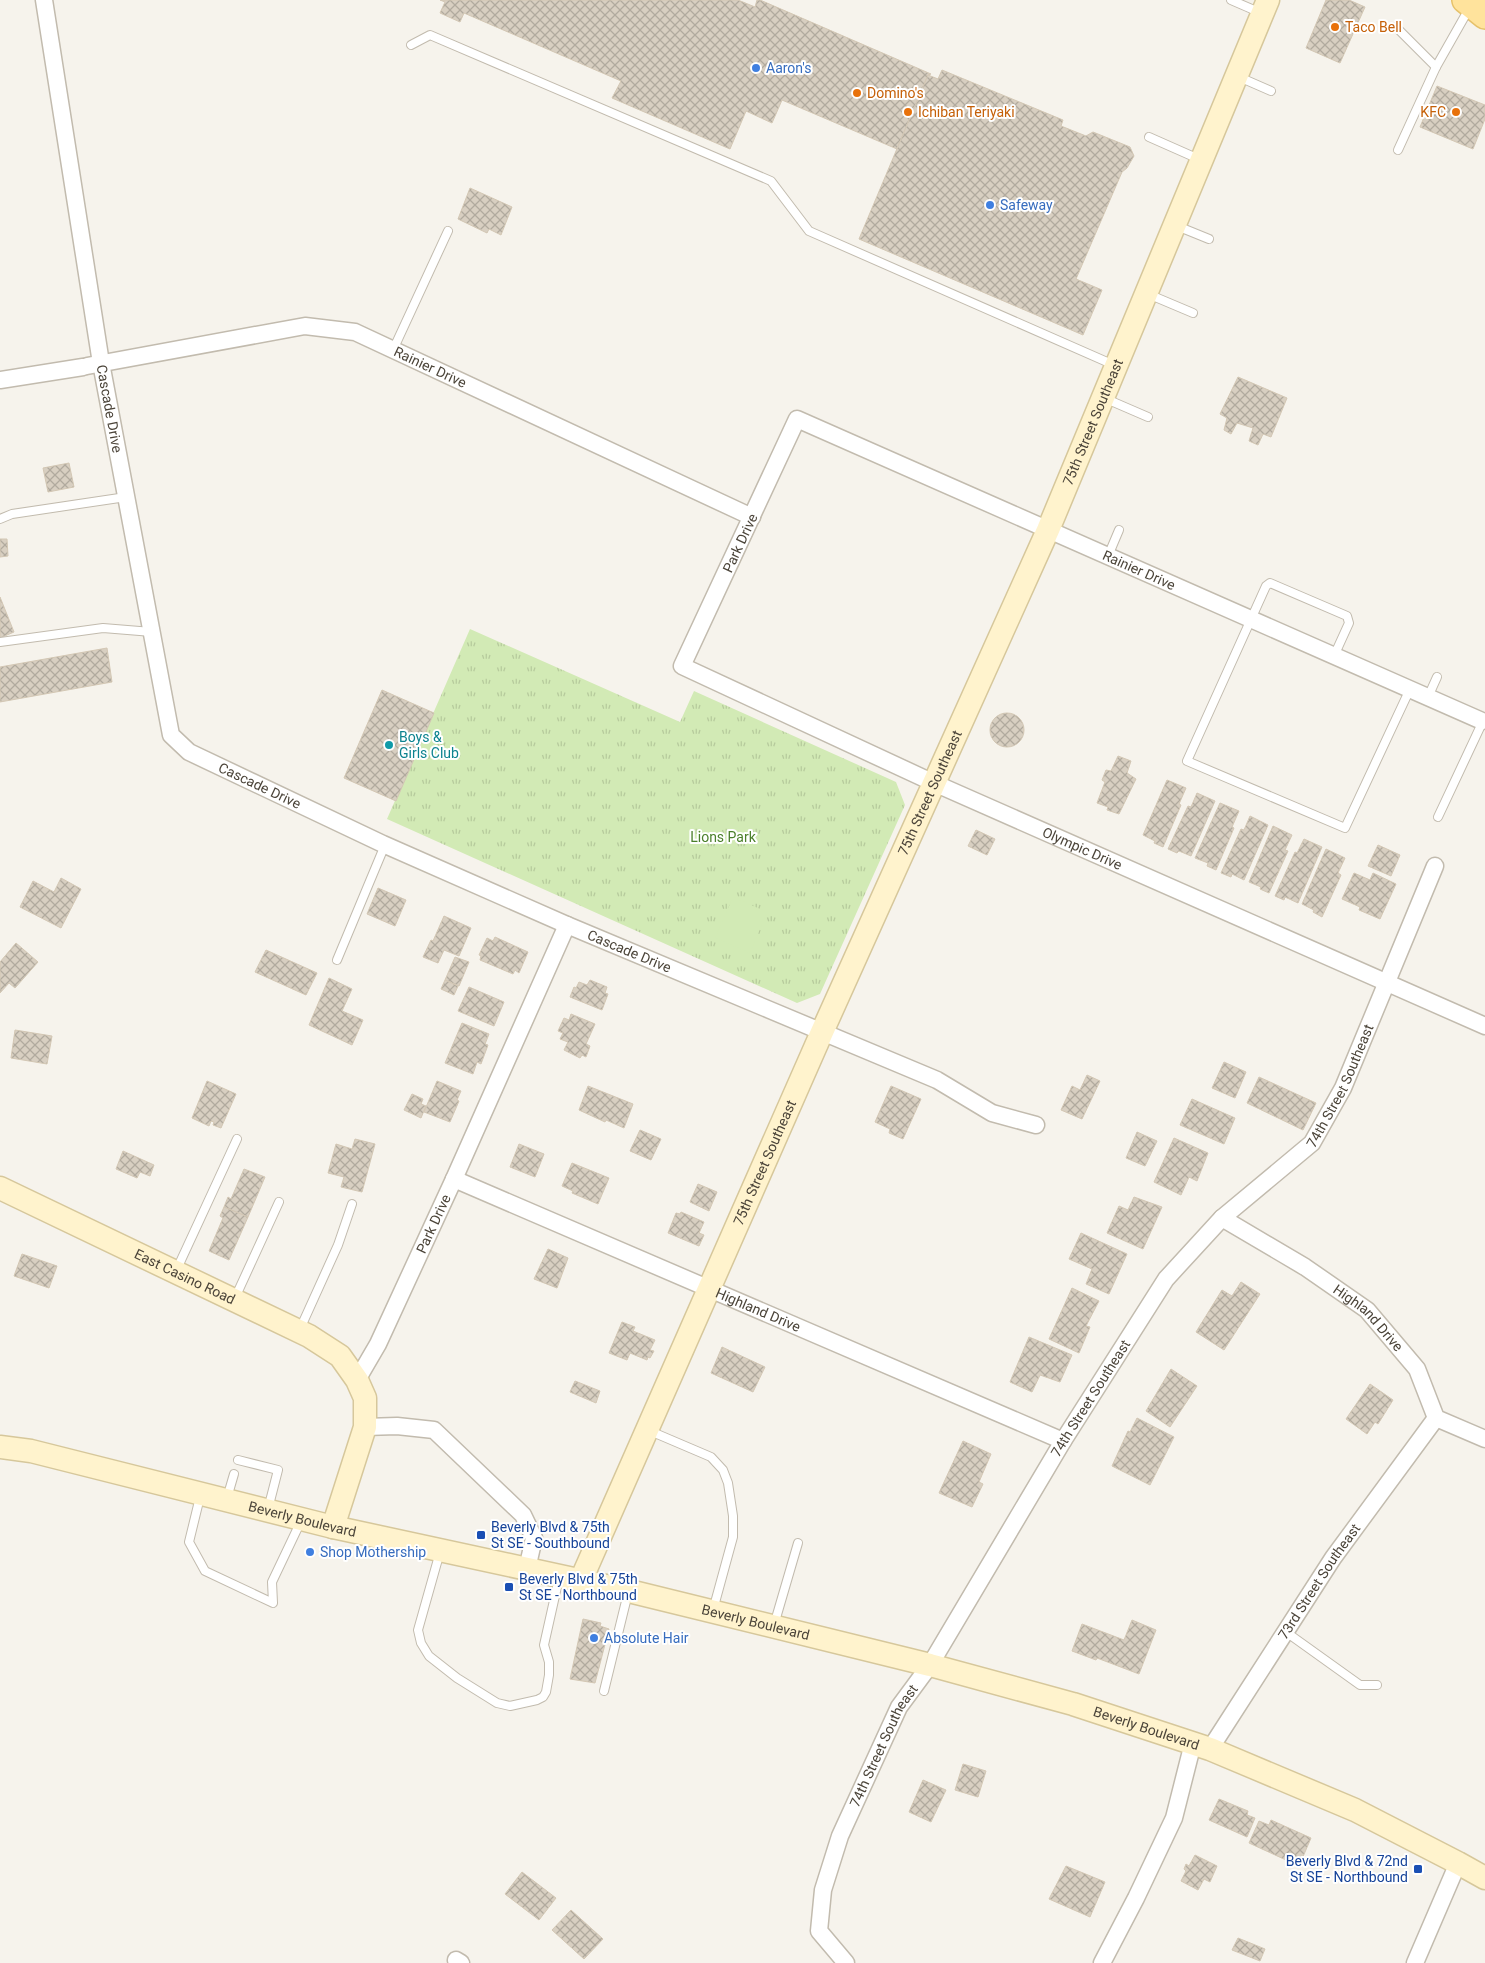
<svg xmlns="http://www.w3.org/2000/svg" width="1485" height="1963" font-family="Roboto,sans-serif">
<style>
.park{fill:url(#park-tufts)}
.pitch{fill:#d2eab5}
.building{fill:url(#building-cross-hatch);stroke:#d3c7b4}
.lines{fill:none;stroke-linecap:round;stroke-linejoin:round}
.lane-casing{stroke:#c2bbae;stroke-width:10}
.street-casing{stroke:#c2bbae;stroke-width:19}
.secondary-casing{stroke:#d6c79b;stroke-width:25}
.primary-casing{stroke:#e6c16a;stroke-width:28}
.lane{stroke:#fff;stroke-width:8}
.street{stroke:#fff;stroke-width:16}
.secondary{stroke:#fff3cd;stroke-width:22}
.primary{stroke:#ffe39c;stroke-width:25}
.food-dot{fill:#e8710a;stroke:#fff;stroke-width:2}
.shop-dot{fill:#3f7fe0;stroke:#fff;stroke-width:2}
.culture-dot{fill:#0f9aa8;stroke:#fff;stroke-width:2}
.transit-dot{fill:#1a4fb4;stroke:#fff;stroke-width:2}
.labels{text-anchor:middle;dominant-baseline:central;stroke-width:4;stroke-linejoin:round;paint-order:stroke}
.food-label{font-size:14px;fill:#c56008;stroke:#fff;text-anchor:start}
.shop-label{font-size:14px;fill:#366cbe;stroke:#fff;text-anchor:start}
.street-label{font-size:14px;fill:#4b4439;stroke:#fff}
.culture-label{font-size:14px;fill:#0d838f;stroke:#fff;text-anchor:start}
.park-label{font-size:14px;fill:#4a7f2a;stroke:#fff}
.transit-label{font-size:14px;fill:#164399;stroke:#fff;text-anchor:start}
</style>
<defs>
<pattern id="park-tufts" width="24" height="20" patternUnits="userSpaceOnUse" patternTransform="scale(1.25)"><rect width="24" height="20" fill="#d2eab5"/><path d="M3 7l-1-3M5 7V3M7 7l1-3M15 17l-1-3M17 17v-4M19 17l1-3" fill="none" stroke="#b6ca9c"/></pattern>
<pattern id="building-cross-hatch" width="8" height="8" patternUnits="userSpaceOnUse" patternTransform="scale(1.25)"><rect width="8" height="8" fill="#d8cfc1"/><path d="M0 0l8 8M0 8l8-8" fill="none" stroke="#b1aa9e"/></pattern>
</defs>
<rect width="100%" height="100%" fill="#f6f3ec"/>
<polygon class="park" points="470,629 680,722 694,691 896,782 905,805 820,994 797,1003 387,819"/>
<polygon class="pitch" points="733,897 767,912 750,953 715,938"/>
<g class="building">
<polygon points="440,0 738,0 755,7 757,0 760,0 931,74 928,75 897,149 782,100 772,123 746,111 730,149 612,98 621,81 464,13 460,22 440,13 445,2"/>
<polygon points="1326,0 1349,0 1365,7 1340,63 1306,48"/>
<polygon points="942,70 1063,120 1061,126 1086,136 1093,132 1130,147 1134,156 1127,168 1122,172 1076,279 1102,290 1083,335 859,239 928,75 938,79"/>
<polygon points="1437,86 1485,105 1485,119 1473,149 1420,127"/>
<polygon points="470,188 512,207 501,235 489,229 487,233 458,219"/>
<polygon points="1238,377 1287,398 1271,437 1263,434 1258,445 1249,441 1253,428 1237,423 1231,434 1224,430 1227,418 1220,414"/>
<polygon points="69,463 74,487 48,492 43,468"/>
<polygon points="0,539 7,539 8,556 0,557"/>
<polygon points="0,597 14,632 0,638"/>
<polygon points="107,648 112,682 0,702 0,667"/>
<polygon points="382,690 434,713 396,801 344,778"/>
<circle cx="1007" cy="730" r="17"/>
<polygon points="1118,756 1131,761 1127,773 1136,779 1119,814 1107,810 1108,807 1097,803 1105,782 1102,780 1106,770 1111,771"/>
<polygon points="1167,780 1186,788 1179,804 1181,805 1163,847 1154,843 1155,841 1143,835"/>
<polygon points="1197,793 1215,801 1191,856 1179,851 1177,853 1168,849 1188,806 1191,807"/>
<polygon points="1220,803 1239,811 1232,827 1234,828 1216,870 1207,866 1208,863 1195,858"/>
<polygon points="1250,816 1268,825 1244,880 1232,874 1231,877 1221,873 1241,829 1244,830"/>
<polygon points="1273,826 1292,835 1285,850 1288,851 1269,893 1260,889 1261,887 1249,882"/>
<polygon points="976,830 995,839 987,855 968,846"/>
<polygon points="1304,839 1322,847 1298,903 1285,897 1284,900 1275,896 1295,852 1297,853"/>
<polygon points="1378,845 1400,855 1391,876 1368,866"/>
<polygon points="1326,849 1345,858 1338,873 1341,875 1322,917 1313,912 1314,910 1302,904"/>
<polygon points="1354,873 1370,880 1373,873 1396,884 1380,919 1359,910 1360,907 1342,899"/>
<polygon points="61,878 81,889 61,928 20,907 33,881 54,892"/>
<polygon points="378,888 406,900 395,926 367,914"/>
<polygon points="444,916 471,928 459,956 444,950 438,963 423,957 431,940 433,941"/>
<polygon points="495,937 528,952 519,973 515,970 513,974 480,960 481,956 479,955 487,938 493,941"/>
<polygon points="16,943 38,962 15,988 9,983 0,993 0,962"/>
<polygon points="266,950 317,973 306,995 255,972"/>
<polygon points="455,957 469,962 459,986 445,980"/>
<polygon points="329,978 352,989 342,1011 363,1020 352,1045 309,1025"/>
<polygon points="445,980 458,986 454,995 441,989"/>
<polygon points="590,980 607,987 605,993 608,994 602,1010 570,997 574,987 576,988 579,982 587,985"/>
<polygon points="469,987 504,1002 494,1026 458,1011"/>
<polygon points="571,1014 595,1024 586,1044 590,1046 586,1057 582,1055 580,1058 564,1050 568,1042 560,1039 563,1033 558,1031 564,1018 569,1020"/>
<polygon points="462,1023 489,1034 485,1044 488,1045 481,1064 477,1062 473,1074 445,1063"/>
<polygon points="15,1030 52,1036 47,1064 11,1058"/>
<polygon points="1224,1062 1246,1072 1235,1098 1212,1088"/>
<polygon points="1087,1075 1100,1081 1082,1119 1061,1110 1072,1086 1080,1090"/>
<polygon points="1259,1077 1316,1103 1303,1130 1247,1103"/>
<polygon points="207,1081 236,1094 221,1128 213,1125 214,1122 211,1121 209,1126 192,1118"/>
<polygon points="437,1081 461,1091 457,1100 459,1101 450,1122 424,1112"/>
<polygon points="588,1086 633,1104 624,1128 606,1120 605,1122 579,1110"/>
<polygon points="891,1086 921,1099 903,1139 889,1133 890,1129 875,1122"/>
<polygon points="412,1094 423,1099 421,1104 426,1106 421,1118 404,1110"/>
<polygon points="1192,1099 1235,1118 1224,1144 1180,1125"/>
<polygon points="640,1130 661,1139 651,1160 630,1151"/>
<polygon points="1137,1132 1157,1141 1145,1166 1126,1158"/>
<polygon points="1174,1138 1208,1153 1197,1181 1189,1177 1181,1195 1154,1182"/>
<polygon points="355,1139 375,1144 362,1192 341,1187 344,1177 328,1173 336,1144 352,1149"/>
<polygon points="519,1144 544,1154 535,1177 510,1167"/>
<polygon points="123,1151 154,1165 150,1176 140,1172 137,1178 116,1169"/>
<polygon points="572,1163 609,1178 598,1204 572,1193 573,1191 562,1186"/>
<polygon points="244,1169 265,1177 248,1217 224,1207 228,1197 231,1199"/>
<polygon points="698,1184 717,1192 709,1211 690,1202"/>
<polygon points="1134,1197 1162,1207 1143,1249 1107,1233 1119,1206 1128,1210"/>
<polygon points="224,1207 248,1217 229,1260 209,1251 223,1218 220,1216"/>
<polygon points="681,1212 704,1222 699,1233 704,1235 699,1246 668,1233 676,1213 680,1214"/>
<polygon points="1081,1233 1127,1254 1109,1294 1086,1284 1092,1269 1069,1259"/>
<polygon points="548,1249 568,1258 557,1288 534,1279"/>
<polygon points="22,1254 57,1266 49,1288 14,1276"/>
<polygon points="1241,1282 1260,1294 1224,1350 1196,1332 1222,1290 1232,1296"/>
<polygon points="1072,1288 1099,1301 1086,1326 1090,1327 1079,1353 1049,1339"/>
<polygon points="622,1322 635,1327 633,1331 655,1340 650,1350 654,1351 650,1358 648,1357 647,1360 630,1353 627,1360 609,1353"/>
<polygon points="1029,1337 1072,1355 1060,1382 1040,1375 1032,1392 1010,1382"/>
<polygon points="722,1347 765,1367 753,1392 711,1373"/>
<polygon points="1171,1369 1197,1386 1170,1427 1146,1411"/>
<polygon points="575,1381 600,1391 596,1403 570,1392"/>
<polygon points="1370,1384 1393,1400 1378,1424 1375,1422 1367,1434 1346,1419"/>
<polygon points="1137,1418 1174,1437 1150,1485 1112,1466 1128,1431 1130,1432"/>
<polygon points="963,1441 991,1454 979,1482 983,1484 972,1507 939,1493"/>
<polygon points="583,1619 601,1623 600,1626 609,1629 595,1683 570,1679"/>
<polygon points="1132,1620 1156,1630 1139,1674 1097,1658 1096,1660 1072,1651 1082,1624 1124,1640"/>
<polygon points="963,1764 986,1771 978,1797 955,1790"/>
<polygon points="923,1780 946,1790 931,1822 909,1812"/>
<polygon points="1219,1799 1248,1811 1247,1815 1255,1818 1247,1837 1209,1820"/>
<polygon points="1271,1820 1311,1838 1299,1866 1249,1843 1259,1821 1269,1825"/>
<polygon points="1195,1855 1217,1866 1210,1882 1204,1879 1198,1890 1181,1881 1186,1871 1184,1869 1186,1864 1189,1866"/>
<polygon points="1066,1866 1105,1882 1090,1917 1049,1899"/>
<polygon points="522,1872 556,1898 539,1920 505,1894"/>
<polygon points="571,1910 603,1939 584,1959 552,1930"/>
<polygon points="1238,1938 1265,1949 1260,1961 1232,1950"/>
</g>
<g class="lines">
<g class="lane-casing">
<g id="lane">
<polyline points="1231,0 1261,13"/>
<polyline points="1396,27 1436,67 1470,7"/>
<polyline points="411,45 430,35 771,181 809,231 1114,365"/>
<polyline points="1239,77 1271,91"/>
<polyline points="1149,137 1201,160"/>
<polyline points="1398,150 1436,67"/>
<polyline points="1177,226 1209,239"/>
<polyline points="1148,294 1193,313"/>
<polyline points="393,350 448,231"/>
<polyline points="1104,398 1148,417"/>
<polyline points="0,519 12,514 126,497"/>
<polyline points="1108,556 1119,530"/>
<polyline points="0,642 103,628 152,632"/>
<polyline points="1334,656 1349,623 1347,616 1270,583 1266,586 1187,761 1345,828 1410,689"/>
<polyline points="1428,697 1437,677"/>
<polyline points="1438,817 1483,721"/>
<polyline points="337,960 385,845"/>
<polyline points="176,1271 237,1139"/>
<polyline points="235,1298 279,1202"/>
<polyline points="300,1329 338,1245 352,1204"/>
<polyline points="650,1431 711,1457 723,1470 728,1483 733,1516 733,1537 713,1610"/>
<polyline points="238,1460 278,1470 268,1509"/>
<polyline points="200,1497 189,1542 205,1571 273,1603 272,1582 301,1521"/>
<polyline points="227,1498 234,1474"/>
<polyline points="440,1552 418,1630 421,1643 429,1656 457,1678 497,1703 510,1706 537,1700 543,1697 546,1692 549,1675 549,1662 544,1645 559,1578"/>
<polyline points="774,1625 798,1543"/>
<polyline points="1286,1632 1360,1685 1377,1685"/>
<polyline points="604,1691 628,1593"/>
</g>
</g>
<g class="street-casing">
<g id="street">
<path id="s1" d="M44,0L101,363L171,735L189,752L383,844L567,925L937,1080L992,1113L1036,1125"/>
<path id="s2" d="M87,366L305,326L355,332L752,517"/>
<polyline points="0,380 83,367"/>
<path id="s3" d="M1482,721L797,419L682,666L934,783L1485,1026"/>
<path id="s4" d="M454,1179L1063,1441"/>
<path id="s5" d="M1222,1218L1305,1267L1367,1310L1417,1369L1436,1418L1485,1439"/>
<path id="s6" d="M357,1380L378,1344L454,1179L567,925"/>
<polyline points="365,1427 397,1426 434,1430 523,1515 534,1538 527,1569"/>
<path id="s7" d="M1210,1749L1333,1558L1436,1418"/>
<polyline points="456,1960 461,1963"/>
<path id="s8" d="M846,1963L819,1931L823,1890L840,1836L899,1707L930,1665L1063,1441L1166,1279L1222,1218L1312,1143L1343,1088L1435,866"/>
<polyline points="1102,1963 1136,1898 1174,1818 1193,1743"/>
<polyline points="1415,1963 1458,1863"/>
</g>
</g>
<g class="secondary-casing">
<g id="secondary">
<path id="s9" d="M0,1188L309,1336L340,1356L357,1380L365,1398V1427L333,1527"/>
<path id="s10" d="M0,1447L31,1451L333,1527L629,1591L930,1665L1073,1704L1210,1749L1355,1810L1458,1863L1485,1878"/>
<path id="s11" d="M581,1580L822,1032L1048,530L1268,0"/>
</g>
</g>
<g class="primary-casing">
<polyline id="primary" points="1465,0 1485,16"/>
</g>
<use href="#lane" class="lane"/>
<use href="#street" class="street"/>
<use href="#secondary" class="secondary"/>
<use href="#primary" class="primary"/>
</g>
<g class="food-dot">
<circle cx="1335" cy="27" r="5"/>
<circle cx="857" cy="93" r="5"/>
<circle cx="908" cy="112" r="5"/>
<circle cx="1456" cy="112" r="5"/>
</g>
<g class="shop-dot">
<circle cx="756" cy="68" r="5"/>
<circle cx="990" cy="205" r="5"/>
<circle cx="310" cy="1552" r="5"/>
<circle cx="594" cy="1638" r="5"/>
</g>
<circle class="culture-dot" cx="389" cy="745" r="5"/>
<g class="transit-dot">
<rect x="476" y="1530" width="10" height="10" rx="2.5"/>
<rect x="504" y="1582" width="10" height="10" rx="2.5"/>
<rect x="1413" y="1864" width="10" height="10" rx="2.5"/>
</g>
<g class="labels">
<g class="food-label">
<text x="1345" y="27">Taco Bell</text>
<text x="867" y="93">Domino's</text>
<text x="918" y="112">Ichiban Teriyaki</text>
<text x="1446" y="112" text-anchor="end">KFC</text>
</g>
<g class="shop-label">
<text x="766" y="68">Aaron's</text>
<text x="1000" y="205">Safeway</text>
<text x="320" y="1552">Shop Mothership</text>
<text x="604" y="1638">Absolute Hair</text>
</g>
<g class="street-label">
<text stroke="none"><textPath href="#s2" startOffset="355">Rainier Drive</textPath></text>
<text stroke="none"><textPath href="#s1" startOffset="414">Cascade Drive</textPath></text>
<text stroke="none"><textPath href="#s11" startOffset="1266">75th Street Southeast</textPath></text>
<text transform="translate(740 543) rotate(-65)">Park Drive</text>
<text transform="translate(1139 570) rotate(24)">Rainier Drive</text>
<text stroke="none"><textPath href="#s1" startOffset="849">Cascade Drive</textPath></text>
<text stroke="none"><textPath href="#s11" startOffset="861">75th Street Southeast</textPath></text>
<text stroke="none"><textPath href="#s3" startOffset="1461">Olympic Drive</textPath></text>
<text stroke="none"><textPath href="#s1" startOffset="1254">Cascade Drive</textPath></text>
<text stroke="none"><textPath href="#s8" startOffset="1050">74th Street Southeast</textPath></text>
<text stroke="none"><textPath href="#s11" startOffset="456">75th Street Southeast</textPath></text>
<text stroke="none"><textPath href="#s6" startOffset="174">Park Drive</textPath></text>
<text stroke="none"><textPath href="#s9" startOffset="205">East Casino Road</textPath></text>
<text stroke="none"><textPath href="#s4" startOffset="331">Highland Drive</textPath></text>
<text stroke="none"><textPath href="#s5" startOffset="178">Highland Drive</textPath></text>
<text stroke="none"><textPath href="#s8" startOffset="645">74th Street Southeast</textPath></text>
<text stroke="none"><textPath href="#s10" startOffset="311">Beverly Boulevard</textPath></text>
<text stroke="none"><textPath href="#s7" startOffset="200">73rd Street Southeast</textPath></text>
<text stroke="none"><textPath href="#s10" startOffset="776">Beverly Boulevard</textPath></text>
<text stroke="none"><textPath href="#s10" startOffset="1181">Beverly Boulevard</textPath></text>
<text stroke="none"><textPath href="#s8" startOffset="240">74th Street Southeast</textPath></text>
</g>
<g class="culture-label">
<text x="399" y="737">Boys &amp;<tspan x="399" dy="16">Girls Club</tspan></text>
</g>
<g class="park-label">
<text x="723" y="837">Lions Park</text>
</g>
<g class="transit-label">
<text x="491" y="1527">Beverly Blvd &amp; 75th<tspan x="491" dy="16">St SE - Southbound</tspan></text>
<text x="519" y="1579">Beverly Blvd &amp; 75th<tspan x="519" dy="16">St SE - Northbound</tspan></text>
<text x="1408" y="1861" text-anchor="end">Beverly Blvd &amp; 72nd<tspan x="1408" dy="16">St SE - Northbound</tspan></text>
</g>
</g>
</svg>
